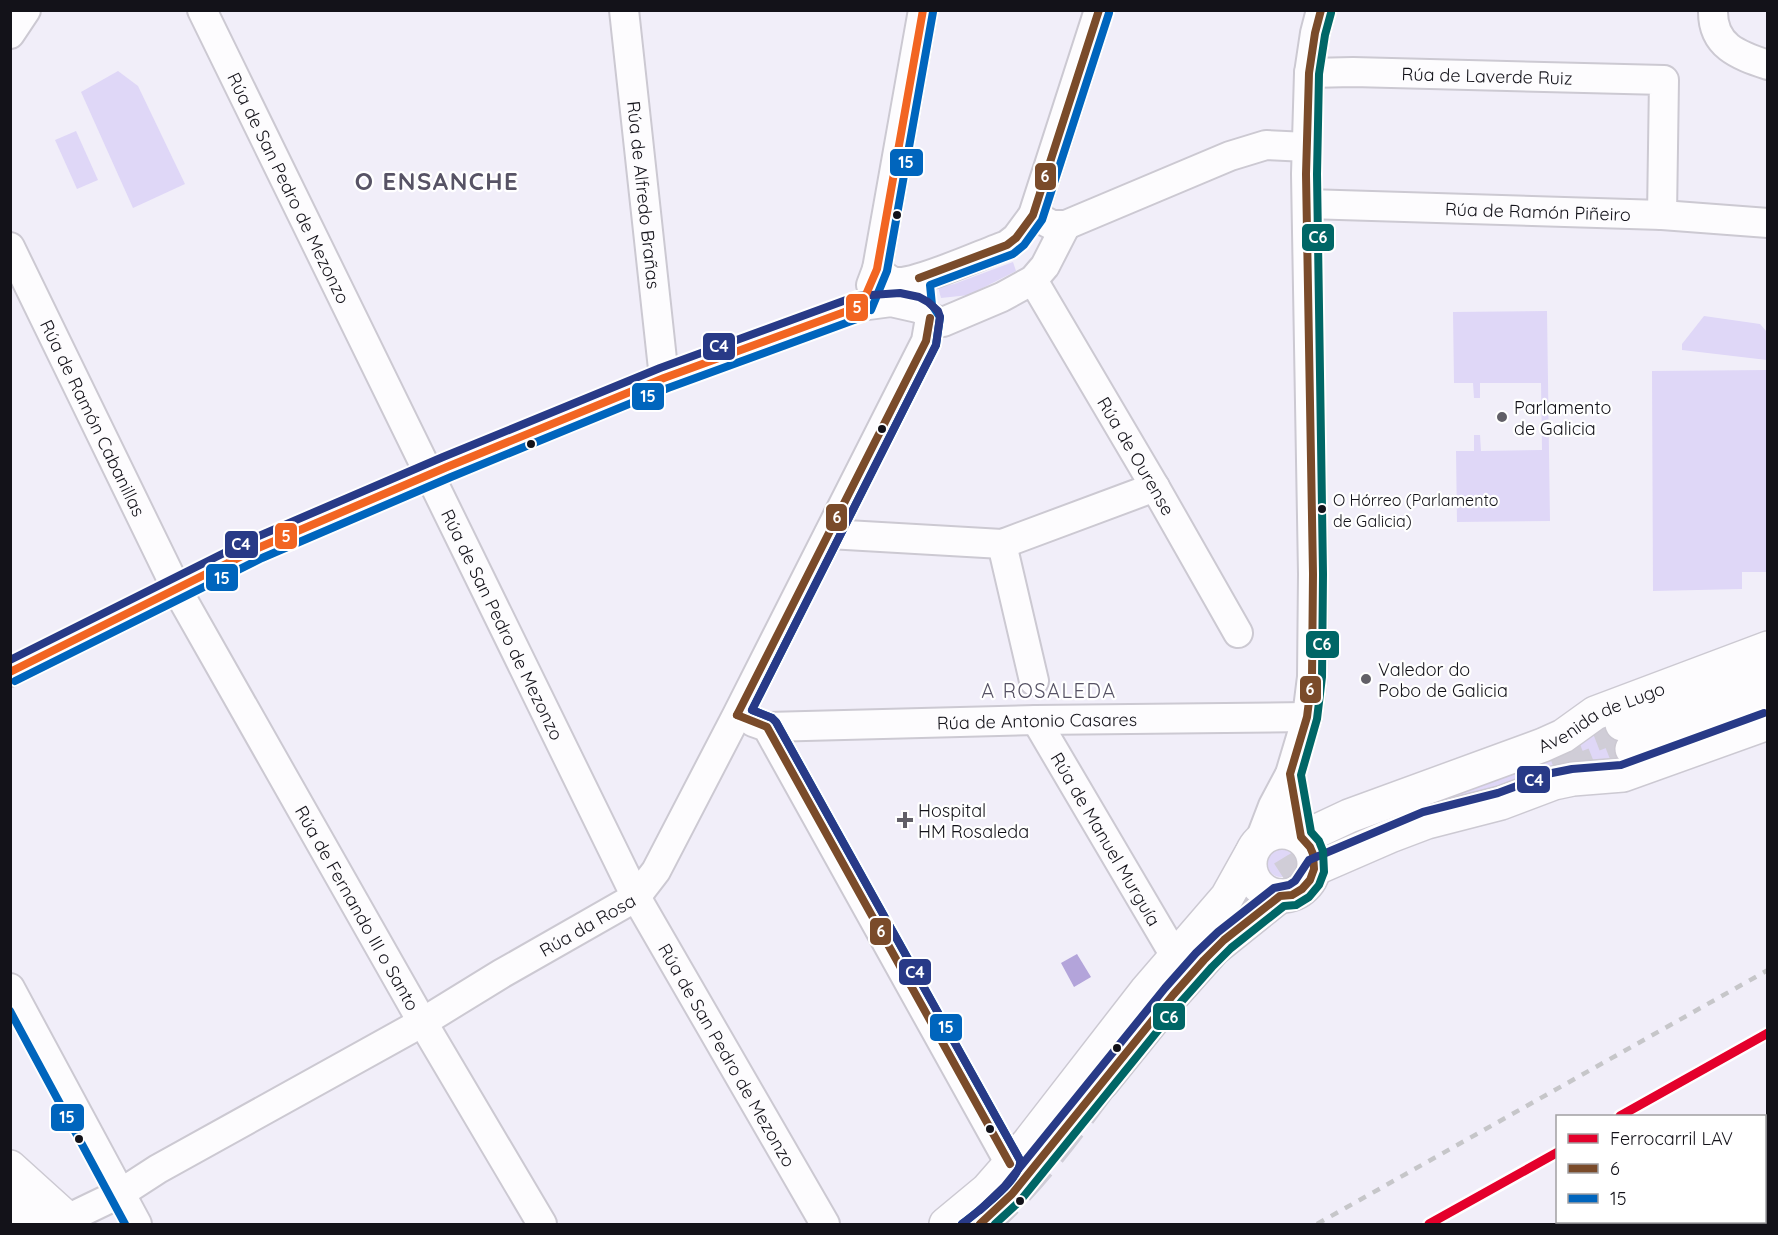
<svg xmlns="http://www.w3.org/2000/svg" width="1778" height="1235" font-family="Quicksand,sans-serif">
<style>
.green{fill:#dfd7f7}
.water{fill:#b3a4da}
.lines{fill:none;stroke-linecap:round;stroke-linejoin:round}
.highway-tunnel{stroke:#d0cdd7;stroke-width:33;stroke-dasharray:33 16;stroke-linecap:butt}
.minor-casing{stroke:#ccc9d2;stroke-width:32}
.major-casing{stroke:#ccc9d2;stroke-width:36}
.highway-casing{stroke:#ccc9d2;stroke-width:36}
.minor{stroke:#fdfcfe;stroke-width:28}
.major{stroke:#fdfcfe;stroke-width:33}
.highway{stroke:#fdfcfe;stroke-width:33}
.rail{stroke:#c6c6c9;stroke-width:4.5;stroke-dasharray:8 8;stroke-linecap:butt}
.bus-1-casing{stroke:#fff;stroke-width:12}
.bus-2-casing{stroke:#fff;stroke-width:12}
.bus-3-casing{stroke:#fff;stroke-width:12}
.bus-4-casing{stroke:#fff;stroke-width:12}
.bus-5-casing{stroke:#fff;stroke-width:12}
.bus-1{stroke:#7a4b2a;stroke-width:8}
.bus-2{stroke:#0065bd;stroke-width:8}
.bus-3{stroke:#283a87;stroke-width:8}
.bus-4{stroke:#066;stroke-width:8}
.bus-5{stroke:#f26522;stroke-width:8}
.rail-1-casing{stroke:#fff;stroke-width:14}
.rail-1{stroke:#e4002b;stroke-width:9}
.bus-dot{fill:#131219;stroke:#fff;stroke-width:2}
.poi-dot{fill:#615f67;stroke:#fff;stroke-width:2}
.labels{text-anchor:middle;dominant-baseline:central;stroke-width:4.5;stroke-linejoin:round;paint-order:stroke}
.bus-label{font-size:16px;fill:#131219;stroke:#fff;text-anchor:start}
.street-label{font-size:18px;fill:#131219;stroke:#fff}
.poi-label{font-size:18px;fill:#131219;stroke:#fff;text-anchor:start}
.neighbourhood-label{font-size:20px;letter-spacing:1.5px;fill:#575365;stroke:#fff}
.district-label{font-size:24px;font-weight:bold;letter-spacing:1.5px;fill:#575365;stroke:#fff}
.line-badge{stroke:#fff;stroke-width:2}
.badge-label{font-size:16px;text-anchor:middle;font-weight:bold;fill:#fff}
</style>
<rect width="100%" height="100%" fill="#f1eef9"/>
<g class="green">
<polygon points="118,71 138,86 185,184 133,208 81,92"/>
<polygon points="76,131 98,180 77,189 55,140"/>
<polygon points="1013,262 1016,271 969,295 941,298 938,287 954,284"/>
<polygon points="1547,311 1550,521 1457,522 1456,451 1474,451 1474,435 1480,435 1481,451 1542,450 1541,383 1480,383 1480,398 1474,398 1473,383 1454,383 1453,312"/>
<polygon points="1704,316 1760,324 1767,332 1767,360 1682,350 1682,344"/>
<polygon points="1767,370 1767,572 1742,572 1742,589 1653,591 1652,371"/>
<polygon points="1599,718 1640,762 1364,833 1362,825"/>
<circle cx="1281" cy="863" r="14"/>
</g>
<polygon class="water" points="1077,954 1091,977 1074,987 1061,963"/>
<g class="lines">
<g class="highway-tunnel">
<polyline points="1548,753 1622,724"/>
<polyline points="1564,776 1632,749"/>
<path d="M1244,907C1274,881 1301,865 1337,848"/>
<path d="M983,1224C1036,1177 1077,1117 1120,1060"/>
</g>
<g class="minor-casing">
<g id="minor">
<path id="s1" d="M202,10L636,897L825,1224"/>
<path id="s2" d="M624,10L664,378"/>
<path d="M1713,10C1712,46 1738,55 1768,65"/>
<polyline points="10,34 26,10"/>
<path id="s3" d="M1309,73L1353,72L1664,80L1662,215"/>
<path id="s4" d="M1307,204L1662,215L1768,223"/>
<polyline points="1033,215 1052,225 1066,225 1230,156 1266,145 1307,147"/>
<path id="s5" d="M10,247L176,588L416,1011L542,1224"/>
<path d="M877,269C882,274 889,281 896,282C917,284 984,253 1007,245L1016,238L1033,215L1099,10"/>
<path id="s6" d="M1033,280L1155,487L1238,633"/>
<polyline points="871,285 877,269 923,10"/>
<polyline points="921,304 922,309 930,318 943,322 1002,297 1033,280 1045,266 1066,225"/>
<polyline points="829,534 1002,544 1155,487"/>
<polyline points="1002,544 1034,681"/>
<polyline points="10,672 258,548 447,467 664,378 861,306 891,302 922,309"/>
<path id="s7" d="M1036,720L1175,956"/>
<polyline points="753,722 767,727 1010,1164"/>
<path id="s8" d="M767,727L1036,720L1307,717"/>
<polyline points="1290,774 1301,837"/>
<polyline points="1260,840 1273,806 1290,774 1307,717 1312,677 1313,574 1306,174 1309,73 1315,33 1321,10"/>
<polyline points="10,988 137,1224"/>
<path id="s9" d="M67,1219L121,1193L158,1169L423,1022L501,974L636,897L656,871L737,715L926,341L930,318"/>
</g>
</g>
<g class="major-casing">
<g id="major">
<circle cx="1282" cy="864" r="32"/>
<path id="s10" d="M1306,841L1317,831L1349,816L1543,745L1563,736L1595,713L1768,648"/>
<polyline points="1314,869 1390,836 1427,822 1501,803 1554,783 1573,779 1623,775 1768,723"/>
<polyline points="1102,1083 1173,995 1214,949 1280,896"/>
<polyline points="10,1167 73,1224"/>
<polyline points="10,1202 36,1224"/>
<polyline points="946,1224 987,1190 1029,1142 1146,991 1227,897 1251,854"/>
</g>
</g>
<g class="highway-casing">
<g id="highway">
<polyline points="1622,724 1768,671"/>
<polyline points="1632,749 1768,701"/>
</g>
</g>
<use href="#minor" class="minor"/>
<use href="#major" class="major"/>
<use href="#highway" class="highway"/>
<polyline class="rail" points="1317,1224 1768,970"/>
<g class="bus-1-casing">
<g id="bus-1">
<polyline points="919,278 1007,245 1016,238 1033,215 1099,10"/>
<polyline points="737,715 767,727 1010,1164"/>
<polyline points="737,715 926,341 930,318"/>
<polyline points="980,1224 1012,1194 1173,995 1204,960 1224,940 1280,896 1292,895 1302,889 1310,880 1314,869 1313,854 1310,847 1301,837 1290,774 1307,717 1312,677 1313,574 1306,174 1309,73 1315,33 1321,10"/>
</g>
</g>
<g class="bus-2-casing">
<g id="bus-2">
<polyline points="871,310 887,271 933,12"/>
<polyline points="15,681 262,558 451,477 668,388 865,316"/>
<polyline points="10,1011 125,1224"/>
<path d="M962,1224C976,1213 1023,1178 1020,1160L776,722L772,718L752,710L936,345L940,317L932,305L930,285L1013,254L1024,245L1042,220L1109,13"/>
</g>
</g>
<g class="bus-3-casing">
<g id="bus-3">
<path d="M10,660L254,538L443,457L660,368L857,296L900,293L919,297L928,302L938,311L940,317L936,345L752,710L772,718L776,722L1020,1160C1023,1178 976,1213 962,1224"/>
<polyline points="980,1210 1004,1187 1165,988 1196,953 1218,932 1274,888 1289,885 1295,881 1309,860 1423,812 1498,793 1552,773 1572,769 1621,765 1764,713"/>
</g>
</g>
<g class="bus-4-casing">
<polyline id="bus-4" points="995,1224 1020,1201 1181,1002 1212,967 1231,948 1284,906 1296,905 1309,897 1319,885 1324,872 1323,851 1319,841 1311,832 1301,775 1317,719 1322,677 1323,574 1317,174 1319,74 1325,35 1331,13"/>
</g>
<g class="bus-5-casing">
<polyline id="bus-5" points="10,672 258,548 447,467 664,378 861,306 877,269 923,10"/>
</g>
<use href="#bus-1" class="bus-1"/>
<use href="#bus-2" class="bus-2"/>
<use href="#bus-3" class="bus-3"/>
<use href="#bus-4" class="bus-4"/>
<use href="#bus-5" class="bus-5"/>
<g class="rail-1-casing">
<g id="rail-1">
<polyline points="1620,1116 1768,1033"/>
<polyline points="1429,1224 1558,1152"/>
</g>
</g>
<use href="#rail-1" class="rail-1"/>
</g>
<g class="bus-dot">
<circle cx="897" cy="215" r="5"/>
<circle cx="882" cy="429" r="5"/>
<circle cx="531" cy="444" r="5"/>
<circle cx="1322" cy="509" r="5"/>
<circle cx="1117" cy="1048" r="5"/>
<circle cx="990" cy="1129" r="5"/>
<circle cx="79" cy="1139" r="5"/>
<circle cx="1020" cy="1201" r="5"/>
</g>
<g class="poi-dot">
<circle cx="1502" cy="417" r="6"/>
<circle cx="1366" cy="679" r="6"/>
<path d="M902 811h6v6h6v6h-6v6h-6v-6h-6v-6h6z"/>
</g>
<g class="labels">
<g class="bus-label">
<text x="1333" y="500">O Hórreo (Parlamento<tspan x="1333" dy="21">de Galicia)</tspan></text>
</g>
<g class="street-label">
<text stroke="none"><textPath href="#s3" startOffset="178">Rúa de Laverde Ruiz</textPath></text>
<text stroke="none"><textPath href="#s1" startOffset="198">Rúa de San Pedro de Mezonzo</textPath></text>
<text stroke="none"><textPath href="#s2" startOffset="186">Rúa de Alfredo Brañas</textPath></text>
<text stroke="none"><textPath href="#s4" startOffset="231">Rúa de Ramón Piñeiro</textPath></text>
<text stroke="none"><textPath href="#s5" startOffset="190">Rúa de Ramón Cabanillas</textPath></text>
<text stroke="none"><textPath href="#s6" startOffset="204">Rúa de Ourense</textPath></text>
<text stroke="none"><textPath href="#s1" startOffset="684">Rúa de San Pedro de Mezonzo</textPath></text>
<text stroke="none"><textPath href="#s10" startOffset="322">Avenida de Lugo</textPath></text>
<text stroke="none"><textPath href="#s8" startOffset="270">Rúa de Antonio Casares</textPath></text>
<text stroke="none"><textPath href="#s7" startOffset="138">Rúa de Manuel Murguía</textPath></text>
<text stroke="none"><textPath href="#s5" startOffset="747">Rúa de Fernando III o Santo</textPath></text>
<text stroke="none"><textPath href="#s9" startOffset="598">Rúa da Rosa</textPath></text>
<text stroke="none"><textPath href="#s1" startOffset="1170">Rúa de San Pedro de Mezonzo</textPath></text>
</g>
<g class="poi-label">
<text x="1514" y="407">Parlamento<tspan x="1514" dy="21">de Galicia</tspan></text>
<text x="1378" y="669">Valedor do<tspan x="1378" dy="21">Pobo de Galicia</tspan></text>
<text x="918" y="810">Hospital<tspan x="918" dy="21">HM Rosaleda</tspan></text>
</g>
<g class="neighbourhood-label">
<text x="1049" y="690">A ROSALEDA</text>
</g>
<g class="district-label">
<text x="437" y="181">O ENSANCHE</text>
</g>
</g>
<g class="line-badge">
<rect x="889" y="148" width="35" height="29" rx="6" fill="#0065bd"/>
<rect x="1034" y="162" width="23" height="29" rx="6" fill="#7a4b2a"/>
<rect x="1301" y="223" width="34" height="29" rx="6" fill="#066"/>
<rect x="845" y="293" width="24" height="29" rx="6" fill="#f26522"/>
<rect x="702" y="332" width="34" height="29" rx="6" fill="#283a87"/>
<rect x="631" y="382" width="34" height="29" rx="6" fill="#0065bd"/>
<rect x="825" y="503" width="23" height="29" rx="6" fill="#7a4b2a"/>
<rect x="274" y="522" width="24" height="28" rx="6" fill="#f26522"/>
<rect x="224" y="530" width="35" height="29" rx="6" fill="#283a87"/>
<rect x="205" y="563" width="34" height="29" rx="6" fill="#0065bd"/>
<rect x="1305" y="630" width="35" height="29" rx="6" fill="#066"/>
<rect x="1299" y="675" width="23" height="29" rx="6" fill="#7a4b2a"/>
<rect x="1516" y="765" width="35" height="29" rx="6" fill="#283a87"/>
<rect x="869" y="917" width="23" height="29" rx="6" fill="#7a4b2a"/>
<rect x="898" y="958" width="34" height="28" rx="6" fill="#283a87"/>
<rect x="1152" y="1002" width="34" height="29" rx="6" fill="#066"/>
<rect x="929" y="1013" width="34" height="29" rx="6" fill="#0065bd"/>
<rect x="50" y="1103" width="35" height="29" rx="6" fill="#0065bd"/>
</g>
<g class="badge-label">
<text x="906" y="168">15</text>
<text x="1045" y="182">6</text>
<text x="1318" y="243">C6</text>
<text x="857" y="313">5</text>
<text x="719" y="352">C4</text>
<text x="648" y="402">15</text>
<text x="837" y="523">6</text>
<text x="286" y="542">5</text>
<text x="241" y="550">C4</text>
<text x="222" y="584">15</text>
<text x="1322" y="650">C6</text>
<text x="1310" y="695">6</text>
<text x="1534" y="786">C4</text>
<text x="881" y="937">6</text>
<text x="915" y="978">C4</text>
<text x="1169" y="1023">C6</text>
<text x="946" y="1033">15</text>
<text x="67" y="1123">15</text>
</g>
<rect width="1778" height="1235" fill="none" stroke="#131219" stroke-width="24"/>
<rect x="1556" y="1115" width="210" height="108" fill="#ffffff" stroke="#a1a0a3" stroke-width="1.5"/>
<rect x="1568" y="1134" width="30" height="9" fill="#e4002b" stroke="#a1a0a3" stroke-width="1.5"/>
<text x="1610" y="1145" font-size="18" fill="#131219">Ferrocarril LAV</text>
<rect x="1568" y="1164" width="30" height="9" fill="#7a4b2a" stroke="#a1a0a3" stroke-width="1.5"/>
<text x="1610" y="1175" font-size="18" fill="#131219">6</text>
<rect x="1568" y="1194" width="30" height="9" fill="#0065bd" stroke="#a1a0a3" stroke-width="1.5"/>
<text x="1610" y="1205" font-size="18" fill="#131219">15</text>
</svg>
